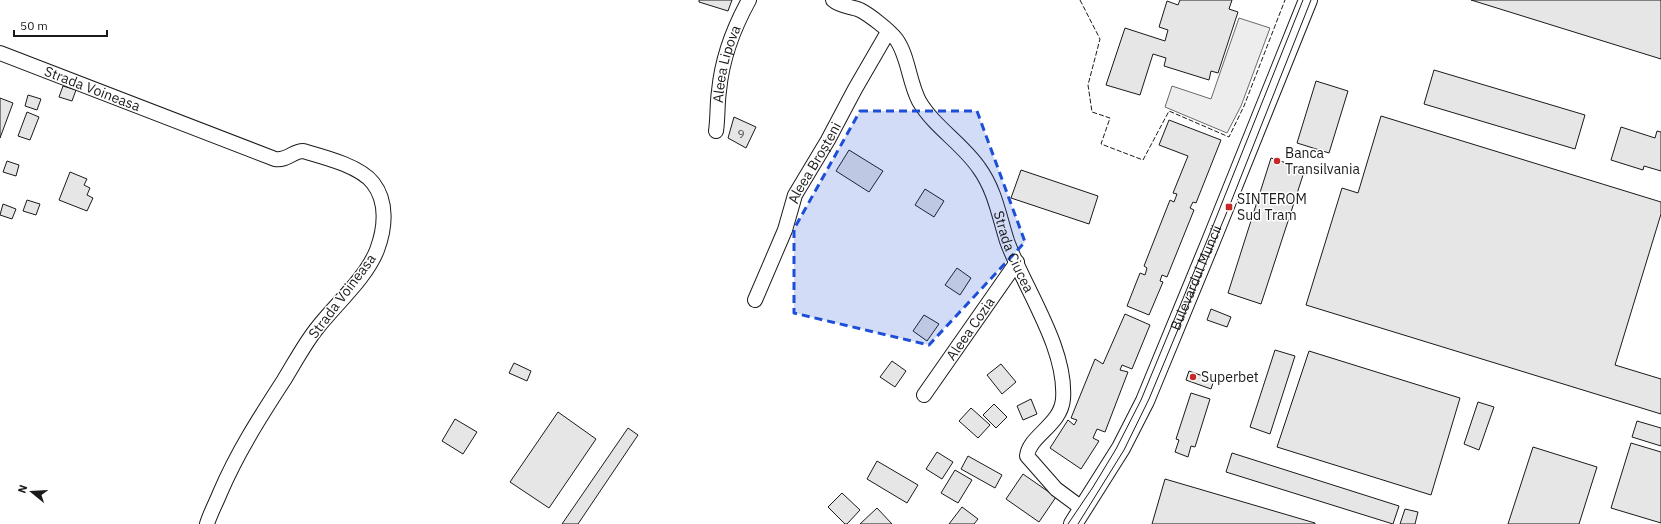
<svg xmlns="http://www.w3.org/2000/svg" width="1661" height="524" font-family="'IBM Plex Sans',sans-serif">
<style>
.built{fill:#ededed;stroke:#6a6a6a}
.building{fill:#e6e6e6;stroke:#1a1a1a}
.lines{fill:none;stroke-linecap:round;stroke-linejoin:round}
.minor-casing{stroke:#1a1a1a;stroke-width:16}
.major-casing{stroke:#1a1a1a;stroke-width:20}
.minor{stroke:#fff;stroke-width:14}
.major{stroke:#fff;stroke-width:18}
.tram{stroke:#1a1a1a;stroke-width:1}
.fence{stroke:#1a1a1a;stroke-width:1;stroke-dasharray:5 2;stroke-linecap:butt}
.marked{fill:#1d4ed8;fill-opacity:0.2;stroke:#1d4ed8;stroke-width:3;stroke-dasharray:8 5;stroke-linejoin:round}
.poi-dot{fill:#c62828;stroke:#fff;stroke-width:1.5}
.labels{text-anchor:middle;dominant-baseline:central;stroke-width:3;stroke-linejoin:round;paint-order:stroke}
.number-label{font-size:12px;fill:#4d4d4d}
.street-label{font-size:14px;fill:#1a1a1a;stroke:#fff}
.poi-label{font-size:14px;fill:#1a1a1a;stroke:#fff;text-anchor:start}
</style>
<rect width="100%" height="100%" fill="#fff"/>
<polygon class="built" points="1239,18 1270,28 1241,106 1227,133 1165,107 1172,86 1211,99"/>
<g class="building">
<polygon points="699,0 732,0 728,11 699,2"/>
<polygon points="1180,0 1232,0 1229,9 1238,12 1218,73 1211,71 1209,80 1164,66 1166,58 1153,54 1140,95 1106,85 1125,28 1165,41 1168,30 1159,27 1167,1 1178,5"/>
<polygon points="1471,0 1661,0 1661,59"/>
<polygon points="1434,70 1585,115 1575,149 1424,104"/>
<polygon points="1316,81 1348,91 1329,153 1297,143"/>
<polygon points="63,86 76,90 72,101 59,97"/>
<polygon points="28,95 41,99 37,110 25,106"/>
<polygon points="0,98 13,103 0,138"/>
<polygon points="27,112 39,117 30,140 18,136"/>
<polygon points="1381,116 1661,202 1661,214 1615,365 1661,379 1661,414 1306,305 1342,188 1358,193"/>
<polygon points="734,117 756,127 746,148 728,138"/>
<polygon points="1169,120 1221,140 1196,203 1193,202 1190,208 1194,210 1167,277 1162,275 1160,281 1163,282 1149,315 1127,306 1140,273 1145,275 1147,268 1144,266 1170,200 1174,202 1177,194 1173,193 1188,156 1159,145"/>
<polygon points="1621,127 1655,138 1657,131 1661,132 1661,171 1644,166 1643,170 1611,160"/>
<polygon points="849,150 883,171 869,192 836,171"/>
<polygon points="1271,158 1305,169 1261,304 1228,293"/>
<polygon points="7,161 19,165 16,176 3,172"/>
<polygon points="1021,170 1098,196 1089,224 1011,198"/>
<polygon points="70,172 87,179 84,185 90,188 87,195 93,198 87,211 59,200"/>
<polygon points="925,189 944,201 934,217 915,205"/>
<polygon points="27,200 40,204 36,215 23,211"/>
<polygon points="3,204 16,209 12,219 0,215"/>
<polygon points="957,268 971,278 960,295 945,285"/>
<polygon points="1211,309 1231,317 1227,327 1207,320"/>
<polygon points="1125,314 1150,325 1132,369 1122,365 1120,370 1128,372 1105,432 1097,429 1093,438 1099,441 1081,469 1050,448 1068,420 1074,425 1077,420 1071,418 1095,359 1103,364"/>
<polygon points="924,315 939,324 927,341 913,331"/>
<polygon points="1275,350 1295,356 1270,434 1250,427"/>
<polygon points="1309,351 1460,398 1431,495 1277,447"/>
<polygon points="892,361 906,371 895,387 880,377"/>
<polygon points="514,363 531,371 527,381 509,373"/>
<polygon points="1001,364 1016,382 1002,394 987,375"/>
<polygon points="1189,371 1214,380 1211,389 1186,380"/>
<polygon points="1191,393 1210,399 1195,447 1191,446 1188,457 1175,452 1179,440 1176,439"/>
<polygon points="1031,399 1037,414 1023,420 1017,406"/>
<polygon points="1478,402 1494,407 1479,450 1464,444"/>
<polygon points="994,404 1007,417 996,428 983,415"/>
<polygon points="971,408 990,425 978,438 959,421"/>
<polygon points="558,412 596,439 549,508 510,482"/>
<polygon points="455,419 477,432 463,454 442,441"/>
<polygon points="1637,421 1661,428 1661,446 1632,437"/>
<polygon points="628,428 638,435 578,524 562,524"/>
<polygon points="1631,443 1661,452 1661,523 1611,508"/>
<polygon points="1533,447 1597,467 1579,524 1508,524"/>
<polygon points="937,452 953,462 942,479 926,469"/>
<polygon points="1232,453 1399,506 1393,524 1226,472"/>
<polygon points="968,456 1002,475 995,488 961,469"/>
<polygon points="877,461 918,485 907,503 867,479"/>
<polygon points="955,470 972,480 958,503 941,493"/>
<polygon points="1023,474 1056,497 1039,522 1006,499"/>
<polygon points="1165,479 1315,523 1315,524 1152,524"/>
<polygon points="842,493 860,510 847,524 845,524 828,507"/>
<polygon points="962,507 978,519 974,524 949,524"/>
<polygon points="877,508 892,524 860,524"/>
<polygon points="1405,509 1418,512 1415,524 1400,524"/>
</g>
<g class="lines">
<g class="minor-casing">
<g id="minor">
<path id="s1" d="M833,0C841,7 851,6 860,10C870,15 890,31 896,39C908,55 909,82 919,101C934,127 962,143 979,168C995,190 999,216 1007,241C1024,288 1067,348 1063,399C1061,425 1029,436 1027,456L1056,489L1083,509"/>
<path id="s2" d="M0,53L275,159C287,161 293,151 303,151C324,157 360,166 373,183C388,202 385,229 377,250C366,278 337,303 318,327C305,343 295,362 284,380C260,417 237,453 220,493C216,503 210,514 207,524"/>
<path id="s3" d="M716,131C718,118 717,104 719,91C722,58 733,29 749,0"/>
<path id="s4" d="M755,300L785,230L795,195L828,140L855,89L888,32"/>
<path id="s5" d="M924,395L1017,262"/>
</g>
</g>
<g class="major-casing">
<g id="major">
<path id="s6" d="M1073,524L1121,448L1145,401L1211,241L1308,0"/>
</g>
</g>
<use href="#minor" class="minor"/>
<use href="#major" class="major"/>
<g class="tram">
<polyline points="1068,524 1093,487 1116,449 1141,400 1208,238 1303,0"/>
<polyline points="1078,524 1124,450 1149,399 1229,207 1311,0"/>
</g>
<polyline class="fence" points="1080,0 1100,39 1088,85 1092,112 1110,118 1101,144 1143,160 1169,111 1229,137 1244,106 1285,0"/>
</g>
<path class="marked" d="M860,111H977L1025,242L929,345L794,313V229Z"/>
<g class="poi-dot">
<circle cx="1277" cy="161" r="4"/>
<rect x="1225" y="203" width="8" height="8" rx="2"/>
<circle cx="1193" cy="377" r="4"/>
</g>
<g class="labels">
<g class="number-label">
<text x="741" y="133">9</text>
</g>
<g class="street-label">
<text stroke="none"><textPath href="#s3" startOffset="68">Aleea Lipova</textPath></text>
<text stroke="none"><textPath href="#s2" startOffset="99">Strada Voineasa</textPath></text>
<text stroke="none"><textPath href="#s4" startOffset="150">Aleea Broșteni</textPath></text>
<text stroke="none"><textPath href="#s1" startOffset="323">Strada Ciucea</textPath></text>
<text stroke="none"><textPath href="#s6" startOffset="276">Bulevardul Muncii</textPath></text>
<text transform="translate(342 296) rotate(-53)">Strada Voineasa</text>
<text stroke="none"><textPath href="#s5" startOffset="81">Aleea Cozia</textPath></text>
</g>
<g class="poi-label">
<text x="1285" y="153">Banca<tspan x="1285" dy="16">Transilvania</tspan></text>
<text x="1237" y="199">SINTEROM<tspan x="1237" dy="16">Sud Tram</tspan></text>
<text x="1201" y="377">Superbet</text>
</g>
</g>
<g transform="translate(32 492) rotate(288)" stroke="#ffffff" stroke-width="3" paint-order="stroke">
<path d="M0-3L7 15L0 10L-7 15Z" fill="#1a1a1a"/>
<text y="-6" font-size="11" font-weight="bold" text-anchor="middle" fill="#1a1a1a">N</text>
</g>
<path d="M14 30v6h93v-6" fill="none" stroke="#1a1a1a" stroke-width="2"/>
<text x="20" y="30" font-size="12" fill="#1a1a1a" stroke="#ffffff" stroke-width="3" paint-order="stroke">50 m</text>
</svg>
